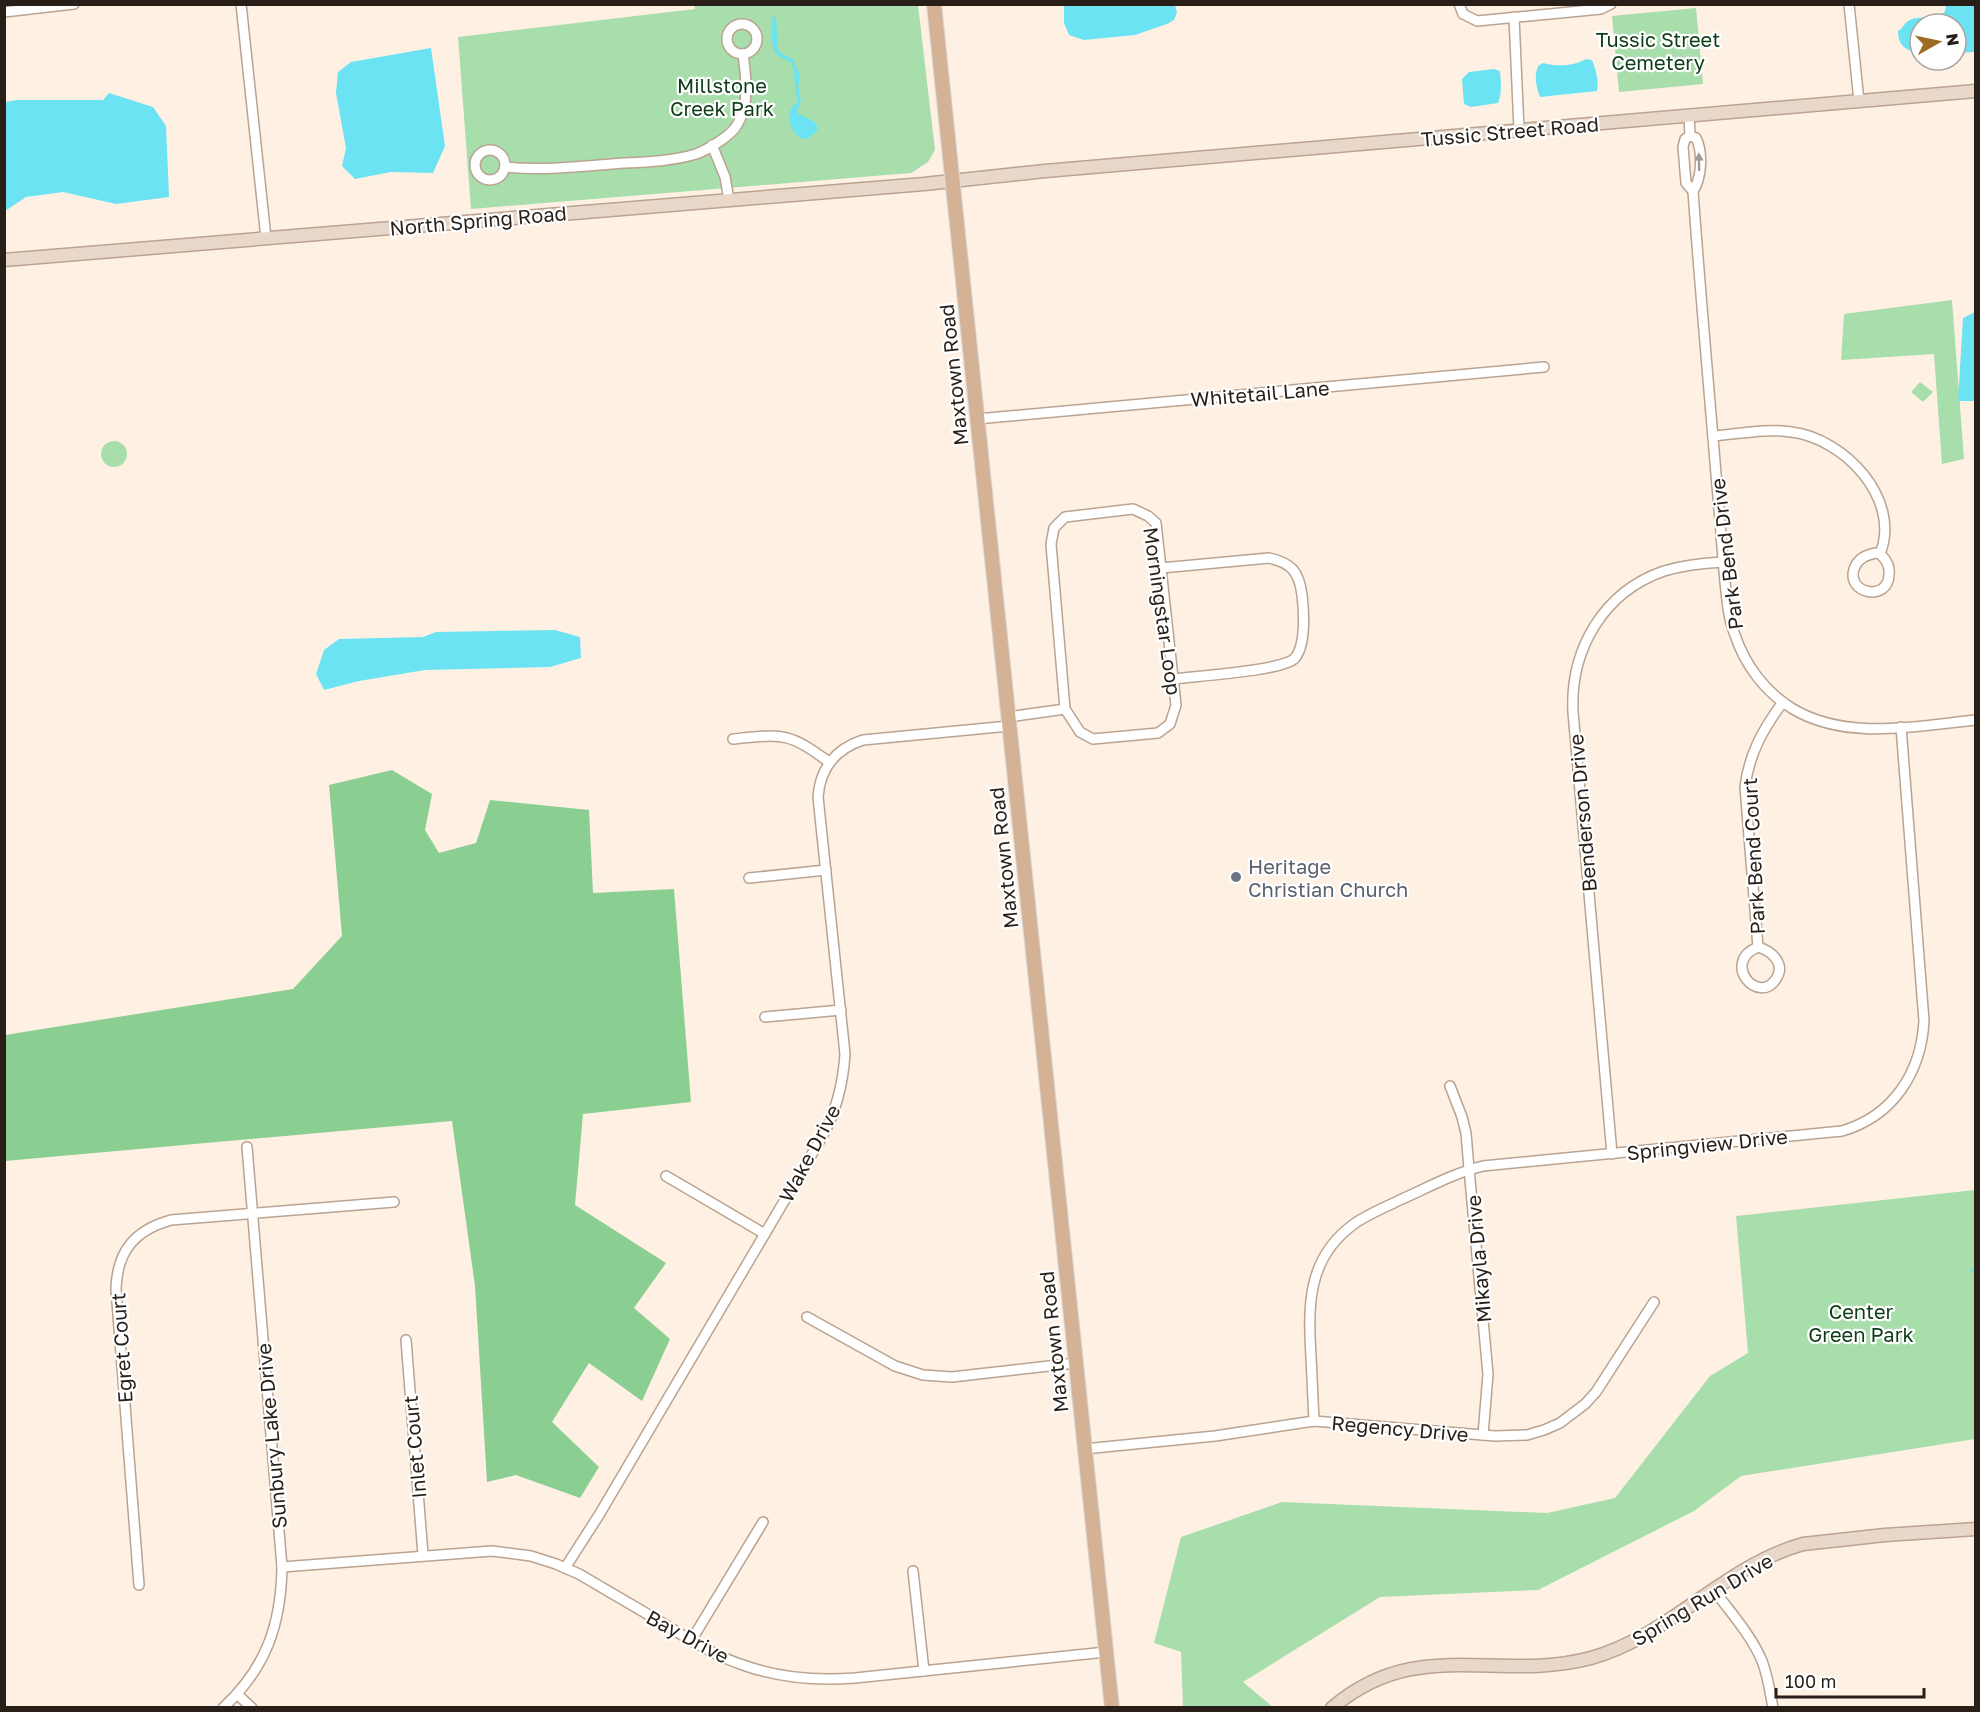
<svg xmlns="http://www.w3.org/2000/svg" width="1980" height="1712" font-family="'Golos Text',sans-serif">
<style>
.green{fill:#a8ddac}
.forest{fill:#8bce91}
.water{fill:#6be3f2}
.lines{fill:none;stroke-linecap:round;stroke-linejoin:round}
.stream{stroke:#6be3f2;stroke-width:3}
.street-casing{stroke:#baa390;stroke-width:12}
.secondary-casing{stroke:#baa390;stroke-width:15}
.primary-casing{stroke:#d8d7d5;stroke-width:16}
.street{stroke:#fff;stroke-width:9}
.secondary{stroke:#e9d8ca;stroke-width:12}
.primary{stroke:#d4b295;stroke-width:14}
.oneway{fill:#9e9a97}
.worship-dot{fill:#6b7280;stroke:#fff;stroke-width:2}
.labels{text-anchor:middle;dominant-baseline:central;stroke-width:4.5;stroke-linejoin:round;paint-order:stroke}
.park-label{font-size:20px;fill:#0c3d16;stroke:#fff}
.street-label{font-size:20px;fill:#281f18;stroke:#fff}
.worship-label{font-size:20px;fill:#5b616d;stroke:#fff;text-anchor:start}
</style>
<rect width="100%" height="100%" fill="#fff0e4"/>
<g class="green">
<polygon points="694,5 918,5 935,150 928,162 911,173 471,209 458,37 695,9"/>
<polygon points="1696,8 1703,84 1619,92 1612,16"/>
<polygon points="1952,300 1964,459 1942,464 1934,354 1841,360 1844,314"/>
<polygon points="1920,382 1933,392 1923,402 1911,392"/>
<circle cx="114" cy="454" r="13"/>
<polygon points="1975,1190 1975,1439 1741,1476 1694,1511 1538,1590 1380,1597 1243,1682 1273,1707 1183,1707 1181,1652 1154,1643 1181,1537 1282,1502 1547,1513 1615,1498 1710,1376 1748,1353 1736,1216"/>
</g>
<polygon class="forest" points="392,770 432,794 425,830 439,853 476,843 490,800 589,810 593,893 674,889 691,1102 583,1114 575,1205 666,1263 634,1308 670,1339 642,1401 589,1363 552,1422 599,1467 580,1498 516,1475 487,1482 475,1286 452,1121 5,1161 5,1035 293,989 342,936 329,785"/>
<g class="water">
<polygon points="1064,5 1175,5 1177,12 1174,20 1167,24 1135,35 1084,40 1069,35 1064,23"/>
<path d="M1946,5H1975V52L1956,53V24H1920V53C1906,51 1898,46 1898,31C1903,29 1903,24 1908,21C1916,16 1930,18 1939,18L1945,11Z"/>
<path d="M773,16L776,18L778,51L793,60L800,75L798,87L801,100L797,113L815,122L818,128L817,131L807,139L800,138C793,132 785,119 791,109C793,106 796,104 798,101C794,89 796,77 792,64C787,59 779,58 775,52C771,45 771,24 773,16Z"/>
<polygon points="431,48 445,146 433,173 391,172 355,179 342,166 346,148 336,93 338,72 351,62"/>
<path d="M1586,59L1592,60C1596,69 1599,82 1597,91L1540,97C1536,86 1534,76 1538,66L1543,63C1557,67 1574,66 1586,59Z"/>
<path d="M1494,69L1500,71C1501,82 1502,94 1498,103L1471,107L1464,104L1462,79L1469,72Z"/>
<polygon points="109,93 153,107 166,126 169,197 116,204 63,192 26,197 5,211 5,102 17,100 103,100"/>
<polygon points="1975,312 1975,401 1958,401 1963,318"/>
<polygon points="555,630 580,637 581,658 550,667 425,670 359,681 324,690 316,674 324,650 339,639 423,637 436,632"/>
</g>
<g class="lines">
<polyline class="stream" points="1972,1270 1976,1270"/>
<g class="street-casing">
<g id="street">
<polyline points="241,4 266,238"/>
<polyline points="1459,4 1463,14 1477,21 1601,9 1611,4"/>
<polyline points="1849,4 1859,101"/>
<polyline points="4,12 74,4"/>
<polyline points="1514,17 1519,130"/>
<circle cx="742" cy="39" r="15"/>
<polyline points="1689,116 1690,136 1685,139 1683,147 1686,183 1693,191"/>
<path d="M1690,136L1696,138C1703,152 1702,178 1693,191C1700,290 1709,388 1717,486C1720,518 1722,550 1725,582C1727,600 1728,618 1735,635C1745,665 1765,692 1793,709C1847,741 1916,726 1976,720"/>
<polyline points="712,145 725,177 729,200"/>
<circle cx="490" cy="165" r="15"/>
<path d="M505,167C544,171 584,166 624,163C647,162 673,161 696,154C707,150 731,136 737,125C750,105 746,76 743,54"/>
<polyline points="977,419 1544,367"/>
<path d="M1713,436C1739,434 1766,428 1791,432C1844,438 1902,499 1880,554"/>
<path d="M1876,553L1880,554C1887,560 1890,567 1889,575C1888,602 1846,594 1854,569C1858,558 1866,555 1876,553Z"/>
<path d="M1161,568L1269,558C1291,563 1299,571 1302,595C1304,611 1306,645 1295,658C1284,671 1195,676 1173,679"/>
<polyline points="1008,717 1065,709 1080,732 1093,739 1158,733 1170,724 1176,705 1156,523 1148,516 1133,509 1065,517 1054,528 1051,544 1065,709"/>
<path d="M733,739C784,734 788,732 829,762"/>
<polyline points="749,878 826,870"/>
<path d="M1758,947L1745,787C1749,754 1763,729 1783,702"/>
<path d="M1758,947C1772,951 1786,964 1776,979C1759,1006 1720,963 1758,947Z"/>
<polyline points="765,1017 841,1010"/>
<polyline points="1450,1086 1462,1117 1466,1133 1469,1169 1488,1374 1483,1435"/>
<path d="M1612,1154L1573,712C1570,650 1603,592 1664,571C1684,565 1703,563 1723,562"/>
<polyline points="666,1176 765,1234"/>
<polyline points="807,1317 895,1366 923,1375 952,1377 1075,1363"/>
<polyline points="406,1340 423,1555"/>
<path d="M1314,1421C1313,1399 1312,1378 1311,1357C1308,1305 1307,1258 1354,1224C1368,1214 1386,1207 1402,1199C1429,1187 1454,1173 1483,1166L1842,1131C1893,1116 1921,1073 1924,1021L1901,727"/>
<polyline points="1084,1449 1215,1436 1314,1421 1495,1436 1527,1435 1544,1430 1560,1423 1585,1404 1596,1392 1654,1302"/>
<path d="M282,1567L492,1551L531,1556L556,1564L579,1574C608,1591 637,1608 666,1625C690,1640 715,1656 743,1665C779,1678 817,1681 855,1678L1106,1652"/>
<path d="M565,1568L599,1515L822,1137C837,1110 843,1084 845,1054L818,797C820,769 835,749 863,740L1009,726"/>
<polyline points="913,1571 924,1671"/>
<path d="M139,1585L116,1289C117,1251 135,1230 171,1220L394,1202"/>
<path d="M1714,1590C1731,1613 1751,1635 1762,1661C1768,1676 1770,1692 1773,1708"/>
<polyline points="691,1641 763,1522"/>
<polyline points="237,1694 252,1708"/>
<path d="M223,1708C266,1668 281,1625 282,1567L247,1147"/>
</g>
</g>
<g class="secondary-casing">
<g id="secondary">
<polyline points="4,260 924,184 1045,171 1976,91"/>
<path d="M1332,1708C1417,1635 1497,1683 1591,1658C1670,1636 1724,1566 1803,1544L1885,1535L1976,1529"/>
</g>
</g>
<g class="primary-casing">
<polyline id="primary" points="934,4 1112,1708"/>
</g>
<use href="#street" class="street"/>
<use href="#secondary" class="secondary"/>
<use href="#primary" class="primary"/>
</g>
<defs><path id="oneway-solid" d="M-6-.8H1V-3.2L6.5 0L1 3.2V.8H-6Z" transform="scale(1.5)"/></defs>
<use class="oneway" href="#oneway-solid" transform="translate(1699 162) rotate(-91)"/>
<circle class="worship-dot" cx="1236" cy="877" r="6"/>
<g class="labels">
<g class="park-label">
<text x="1658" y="39">Tussic Street<tspan x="1658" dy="23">Cemetery</tspan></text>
<text x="722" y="85">Millstone<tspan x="722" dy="23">Creek Park</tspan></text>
<text x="1861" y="1311">Center<tspan x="1861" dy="23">Green Park</tspan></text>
</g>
<g class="street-label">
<text transform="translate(1510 131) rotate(-5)">Tussic Street Road</text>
<text transform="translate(478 220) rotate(-5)">North Spring Road</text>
<text transform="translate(953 375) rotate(-96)">Maxtown Road</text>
<text transform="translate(1260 393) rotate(-5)">Whitetail Lane</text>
<text transform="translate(1726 554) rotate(-97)">Park Bend Drive</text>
<text transform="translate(1163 611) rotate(82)">Morningstar Loop</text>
<text transform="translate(1582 813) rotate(-95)">Benderson Drive</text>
<text transform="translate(1753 856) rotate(-93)">Park Bend Court</text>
<text transform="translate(1003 858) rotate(-96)">Maxtown Road</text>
<text transform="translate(1707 1144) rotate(-6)">Springview Drive</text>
<text transform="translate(809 1153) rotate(-62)">Wake Drive</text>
<text transform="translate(1478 1259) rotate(-95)">Mikayla Drive</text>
<text transform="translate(1053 1342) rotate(-96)">Maxtown Road</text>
<text transform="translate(121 1348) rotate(-94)">Egret Court</text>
<text transform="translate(1400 1428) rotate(5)">Regency Drive</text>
<text transform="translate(271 1436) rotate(-95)">Sunbury Lake Drive</text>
<text transform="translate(414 1447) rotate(-95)">Inlet Court</text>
<text transform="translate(1702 1599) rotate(-31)">Spring Run Drive</text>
<text transform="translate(688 1636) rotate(28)">Bay Drive</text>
</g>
<g class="worship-label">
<text x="1248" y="866">Heritage<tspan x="1248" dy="23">Christian Church</tspan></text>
</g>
</g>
<rect width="1980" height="1712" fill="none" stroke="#281f18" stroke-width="12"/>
<g transform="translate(1938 42) rotate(81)"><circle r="28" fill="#ffffff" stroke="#a9a5a3" stroke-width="1.5"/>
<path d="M0-4.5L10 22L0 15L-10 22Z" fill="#9e6b22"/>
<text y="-9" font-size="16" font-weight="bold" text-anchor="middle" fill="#281f18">N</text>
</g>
<path d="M1776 1688v9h148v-9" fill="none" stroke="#281f18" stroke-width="3"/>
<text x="1785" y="1688" font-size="18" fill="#281f18" stroke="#ffffff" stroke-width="4.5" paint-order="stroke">100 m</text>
</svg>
